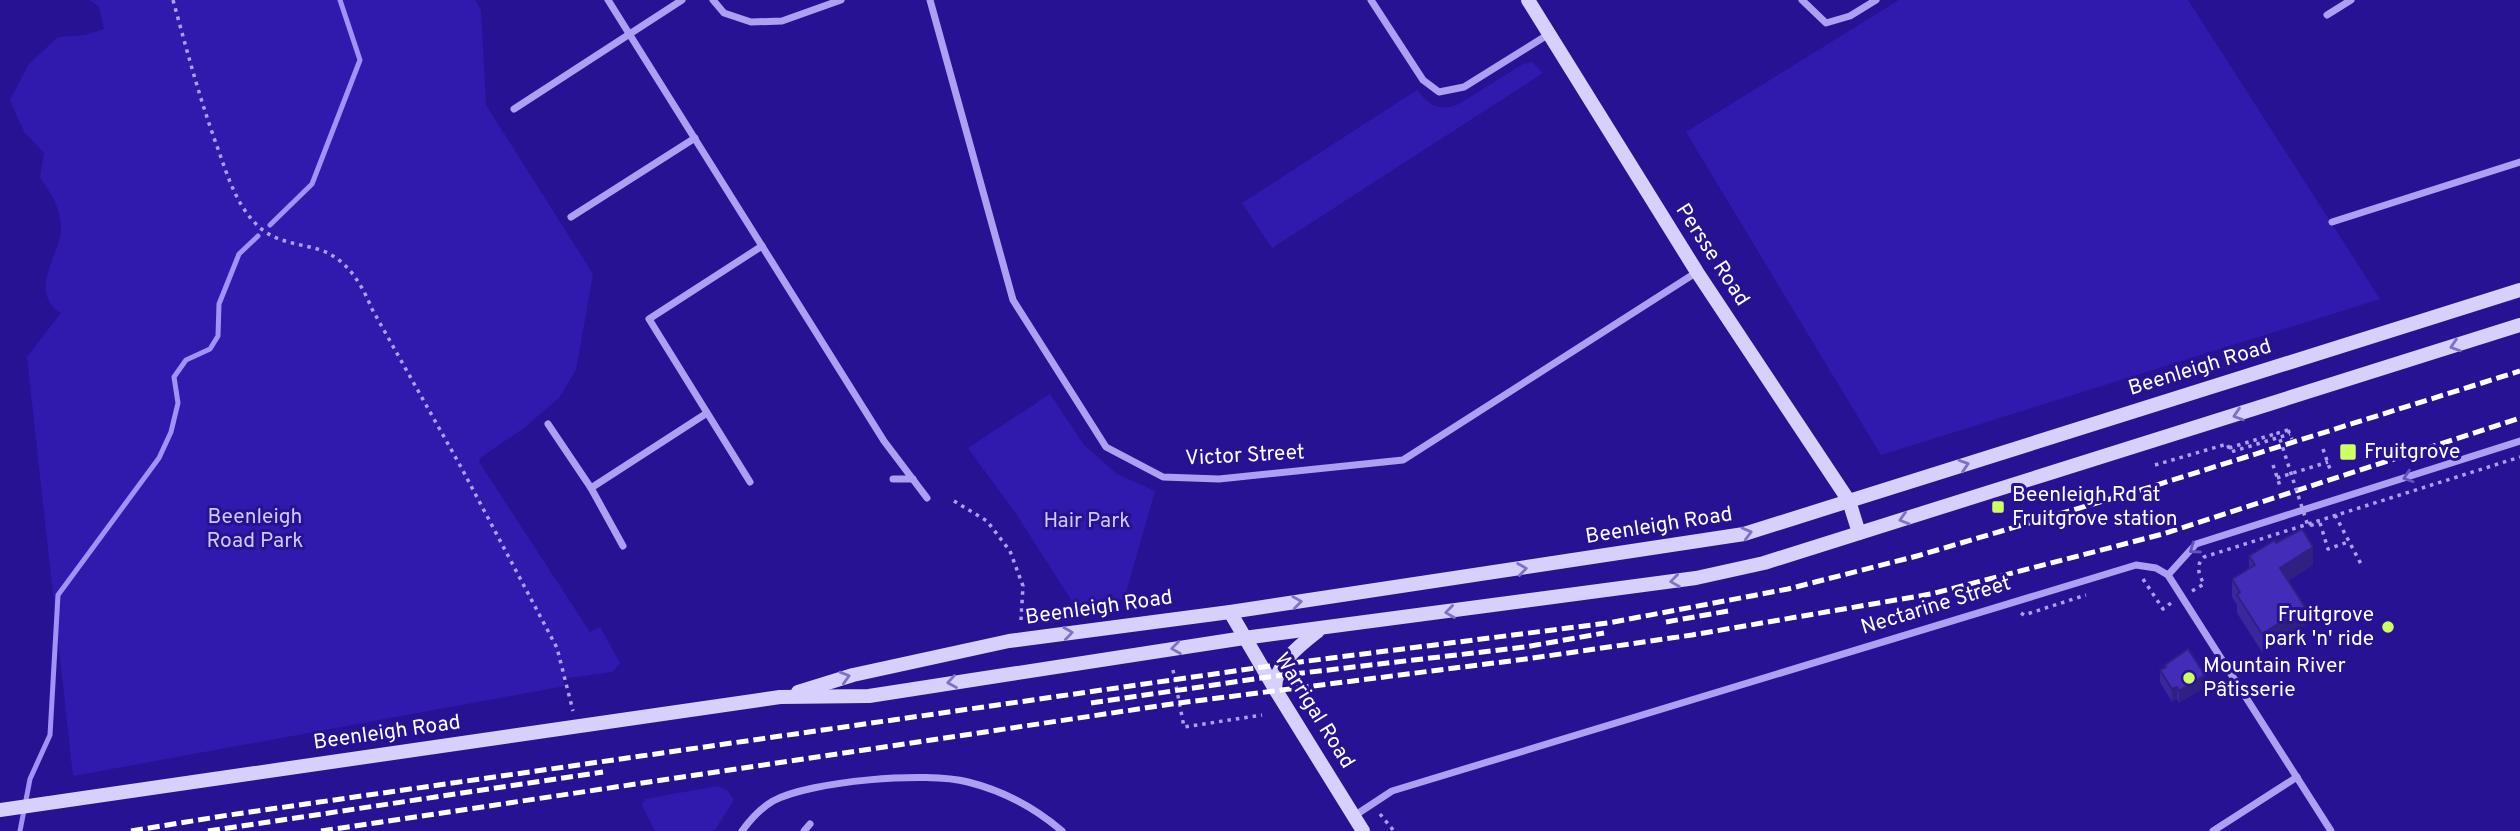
<svg xmlns="http://www.w3.org/2000/svg" width="2520" height="831" font-family="Overpass,sans-serif">
<style>
.green{fill:#301aae}
.lines{fill:none;stroke-linecap:round;stroke-linejoin:round}
.stream{stroke:#a092f6;stroke-width:5}
.path{stroke:#ada0f3;stroke-width:3.5;stroke-dasharray:3.5 5;stroke-linecap:butt}
.street{stroke:#ada0f3;stroke-width:7}
.secondary{stroke:#d7cffc;stroke-width:14}
.rail{stroke:#fff;stroke-width:5;stroke-dasharray:12 5;stroke-linecap:butt}
.path-bridge{stroke:#ada0f3;stroke-width:3.5;stroke-dasharray:3.5 5;stroke-linecap:butt}
.wall{fill:#3a279e}
.shaded-wall{fill:#2f2081}
.building{fill:#432db8;stroke:#2f2081;stroke-width:2}
.oneway{stroke:#7f70c8}
.oneway2{stroke:#6352bf}
.poi-dot{fill:#ceff62;stroke:#271294;stroke-width:2.5}
.labels{text-anchor:middle;dominant-baseline:central;stroke-width:6;stroke-linejoin:round;paint-order:stroke}
.street-label{font-size:21px;fill:#fff;stroke:#271294}
.poi-label{font-size:21px;fill:#fff;stroke:#271294;text-anchor:start}
.park-label{font-size:21px;fill:#d0c8fd;stroke:#271294}
</style>
<rect width="100%" height="100%" fill="#271294"/>
<g class="green">
<path d="M89,0H475L481,10L486,105L593,274L576,370L559,398L524,428L480,458L479,462L590,632L600,627L620,663L612,672L562,679L565,686L73,776L27,357L61,313C26,290 62,254 61,228C61,208 51,193 40,178L44,153L24,132L10,100L29,64L58,37L85,35L104,29L99,6Z"/>
<polygon points="1899,0 2188,0 2380,299 1881,455 1686,132"/>
<path d="M1532,62L1543,73L1272,248L1242,203L1417,90C1430,106 1439,112 1459,104L1523,64Z"/>
<polygon points="1050,394 1084,445 1117,474 1155,491 1124,599 1075,606 1017,515 968,448"/>
<polygon points="718,786 727,790 734,800 714,831 655,831 642,805 645,799"/>
</g>
<g class="lines">
<g class="stream">
<polyline points="270,225 312,184 360,60 340,0"/>
<polyline points="20,831 30,779 50,735 58,595 159,458 171,432 178,403 174,377 186,360 210,349 218,336 219,304 239,254 258,236"/>
</g>
<g class="path">
<path d="M173,0C187,51 200,100 218,149C228,177 236,204 257,225C275,243 298,243 321,250C348,260 362,285 372,309L461,467L557,648L573,711"/>
<polyline points="2288,430 2292,439"/>
<polyline points="2229,448 2278,433"/>
<polyline points="2323,449 2331,472"/>
<polyline points="2155,465 2227,444 2231,452 2290,434"/>
<polyline points="2273,465 2281,489"/>
<polyline points="2277,478 2328,462"/>
<polyline points="954,501 987,521 1010,551 1023,586 1021,620"/>
<polyline points="2335,515 2361,564"/>
<polyline points="2320,523 2328,549 2348,542"/>
<polyline points="2143,579 2163,609 2171,603"/>
<path d="M2192,591L2204,584C2199,575 2195,565 2204,557L2520,457"/>
<polyline points="1133,610 1138,602"/>
<polyline points="2021,613 2024,615 2086,595"/>
<polyline points="1173,670 1184,727 1262,715"/>
<polyline points="1380,814 1394,831"/>
</g>
<g class="street">
<polyline points="608,0 884,441 927,498"/>
<polyline points="713,0 724,13 751,22 782,21 841,0"/>
<polyline points="930,0 1013,300 1106,447 1163,477 1219,479 1403,460 1697,272"/>
<polyline points="1371,0 1423,80 1439,92 1464,87 1549,34"/>
<polyline points="1802,0 1826,23 1850,16 1876,0"/>
<polyline points="2327,15 2351,0"/>
<polyline points="514,109 682,0"/>
<polyline points="571,217 695,138"/>
<polyline points="2332,222 2520,162"/>
<polyline points="548,424 591,488 623,546"/>
<polyline points="893,479 913,479"/>
<polyline points="750,482 649,319 762,246"/>
<polyline points="591,488 707,413"/>
<polyline points="2168,575 2196,544 2520,441"/>
<polyline points="1354,816 1392,791 2136,565 2156,568 2168,575 2331,831"/>
<path d="M742,831C750,820 761,808 773,801C810,781 927,771 968,782C1004,791 1034,807 1062,831"/>
<polyline points="804,831 810,824"/>
<polyline points="2213,831 2297,777"/>
</g>
<g class="secondary">
<polyline points="1528,0 1697,272 1849,501 1859,533"/>
<polyline points="1230,612 1275,689 1363,831"/>
<path d="M1275,689C1275,664 1299,646 1318,631"/>
<polyline points="798,692 853,675 1009,641 1230,612 1744,534 2520,290"/>
<polyline points="0,810 780,697 869,696 1244,638 1696,578 1764,563 2520,325"/>
</g>
<g class="rail">
<polyline points="1666,622 1728,611"/>
<polyline points="1091,703 1268,677 1525,647 1604,633"/>
<polyline points="131,831 229,815 1284,664 1608,623 1788,589 1917,556 2144,489 2520,371"/>
<polyline points="208,831 603,772"/>
<polyline points="321,831 1179,703 1526,659 1692,635 1931,594 2163,534 2520,418"/>
</g>
<polyline class="path-bridge" points="2288,430 2278,433 2308,526 2320,523"/>
</g>
<g class="wall">
<polygon points="2249,556 2313,565 2288,581 2305,625 2262,652 2237,613 2237,605 2232,597 2232,579 2249,568"/>
<polygon points="2165,665 2205,687 2179,703 2177,699 2172,702 2160,682 2160,670 2165,668"/>
</g>
<g class="shaded-wall">
<polygon points="2313,547 2313,565 2280,586 2280,568"/>
<polygon points="2305,607 2305,625 2262,652 2262,634"/>
<polygon points="2205,675 2205,687 2179,703 2179,691"/>
<polygon points="2177,687 2177,699 2172,702 2172,689"/>
</g>
<g class="building">
<polygon points="2302,529 2313,547 2280,568 2305,607 2262,634 2237,595 2240,592 2232,579 2255,565 2249,556 2275,540 2276,543"/>
<polygon points="2188,649 2205,675 2179,691 2177,687 2172,689 2160,670 2166,667 2165,665"/>
</g>
<defs><path id="oneway-chevron" d="M-2-3.5L2.5 0L-2 3.5" fill="none" stroke-width="1.6" stroke-linecap="round" stroke-linejoin="round" transform="scale(1.75)"/></defs>
<g class="oneway">
<use href="#oneway-chevron" transform="translate(2455 346) rotate(162)"/>
<use href="#oneway-chevron" transform="translate(2238 415) rotate(162)"/>
<use href="#oneway-chevron" transform="translate(1964 465) rotate(-18)"/>
<use href="#oneway-chevron" transform="translate(1904 519) rotate(163)"/>
<use href="#oneway-chevron" transform="translate(1747 533) rotate(-15)"/>
<use href="#oneway-chevron" transform="translate(1522 569) rotate(-8)"/>
<use href="#oneway-chevron" transform="translate(1675 581) rotate(172)"/>
<use href="#oneway-chevron" transform="translate(1297 602) rotate(-8)"/>
<use href="#oneway-chevron" transform="translate(1450 612) rotate(172)"/>
<use href="#oneway-chevron" transform="translate(1068 633) rotate(-8)"/>
<use href="#oneway-chevron" transform="translate(1176 648) rotate(172)"/>
<use href="#oneway-chevron" transform="translate(845 677) rotate(-16)"/>
<use href="#oneway-chevron" transform="translate(952 682) rotate(171)"/>
</g>
<g class="oneway2">
<use href="#oneway-chevron" transform="translate(2408 477) rotate(162)"/>
<use href="#oneway-chevron" transform="translate(2194 549) rotate(145)"/>
</g>
<g class="poi-dot">
<rect x="2339" y="443" width="18" height="18" rx="3.5"/>
<rect x="1991" y="500" width="14" height="14" rx="3.5"/>
<circle cx="2388" cy="627" r="7"/>
<circle cx="2189" cy="678" r="7"/>
</g>
<g class="labels">
<g class="street-label">
<text transform="translate(1712 255) rotate(57)">Persse Road</text>
<text transform="translate(2200 368) rotate(-17)">Beenleigh Road</text>
<text transform="translate(1245 456) rotate(-3)">Victor Street</text>
<text transform="translate(1659 526) rotate(-9)">Beenleigh Road</text>
<text transform="translate(1936 606) rotate(-17)">Nectarine Street</text>
<text transform="translate(1099 608) rotate(-8)">Beenleigh Road</text>
<text transform="translate(1314 711) rotate(58)">Warrigal Road</text>
<text transform="translate(387 733) rotate(-8)">Beenleigh Road</text>
</g>
<g class="poi-label">
<text x="2364" y="452">Fruitgrove</text>
<text x="2012" y="495">Beenleigh Rd at<tspan x="2012" dy="24">Fruitgrove station</tspan></text>
<text x="2374" y="615" text-anchor="end">Fruitgrove<tspan x="2374" dy="24">park 'n' ride</tspan></text>
<text x="2203" y="666">Mountain River<tspan x="2203" dy="24">Pâtisserie</tspan></text>
</g>
<g class="park-label">
<text x="255" y="517">Beenleigh<tspan x="255" dy="24">Road Park</tspan></text>
<text x="1087" y="521">Hair Park</text>
</g>
</g>
</svg>
